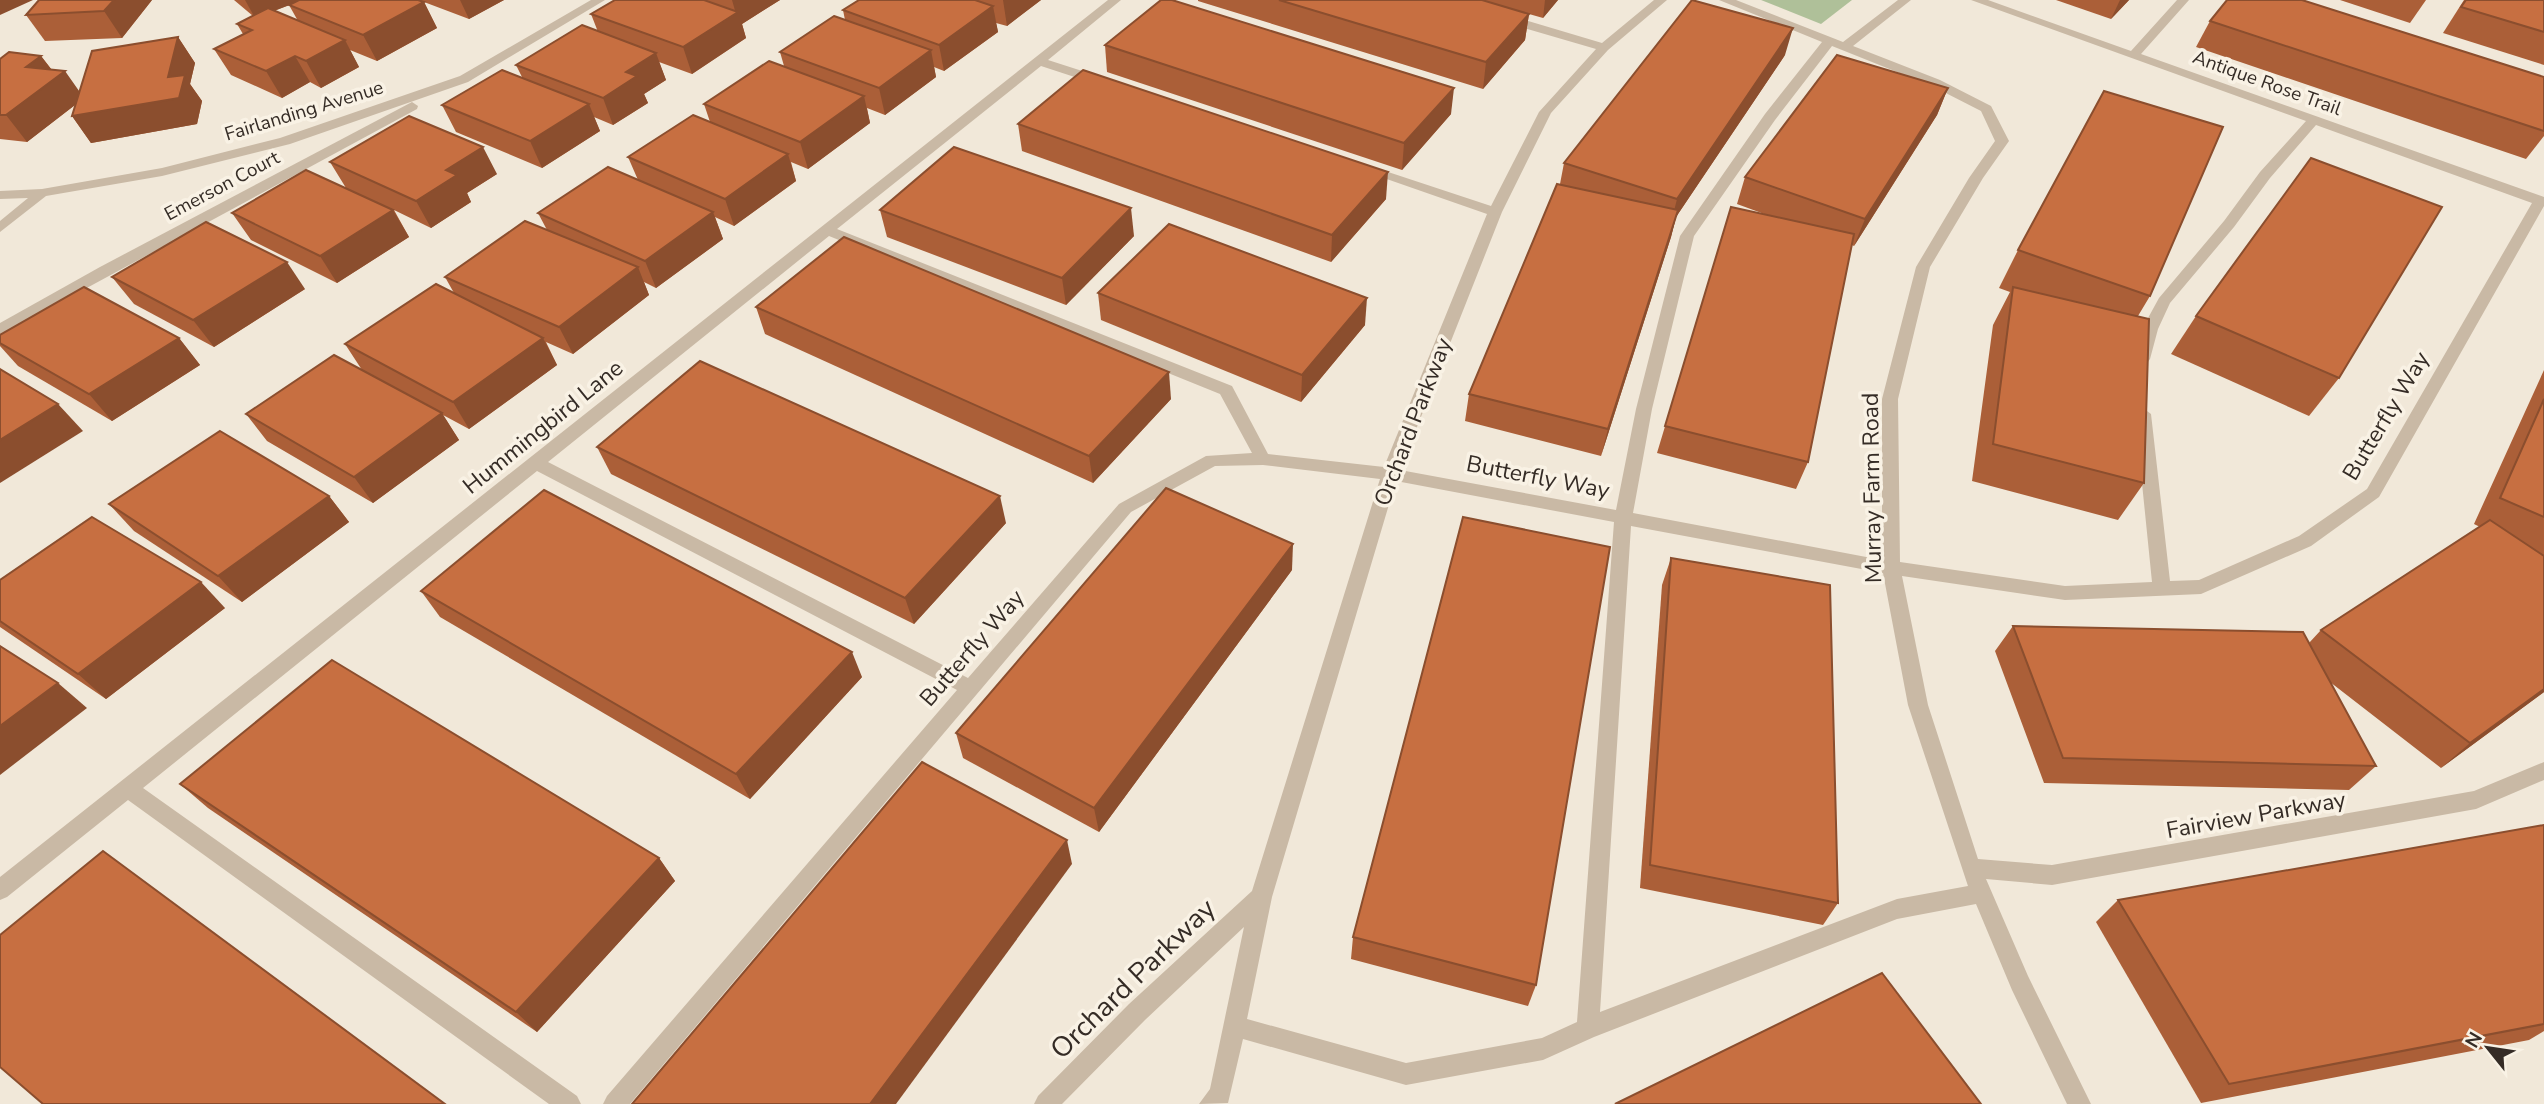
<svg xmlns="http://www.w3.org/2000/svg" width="2544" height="1104" font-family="'Nunito Sans',sans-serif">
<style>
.green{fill:#afc099}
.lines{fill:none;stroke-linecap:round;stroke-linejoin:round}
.minor{fill:#c9b9a5;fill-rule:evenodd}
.wall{fill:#ab5f38;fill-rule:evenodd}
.shaded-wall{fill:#8b4e2e}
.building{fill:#c76f41;stroke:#8b4e2e;stroke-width:2}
.labels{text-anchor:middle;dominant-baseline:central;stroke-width:7;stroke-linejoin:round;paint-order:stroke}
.far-street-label{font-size:19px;fill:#352c26;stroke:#f9f2e5}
.street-label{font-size:23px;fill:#352c26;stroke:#f9f2e5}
.near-street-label{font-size:28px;fill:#352c26;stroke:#f9f2e5}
</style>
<rect width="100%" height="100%" fill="#f1e8d9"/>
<polygon class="green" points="1761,0 1852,0 1821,24"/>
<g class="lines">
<g class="minor">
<polygon points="591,0 605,0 468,82 290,144 162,176 46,196 0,232 0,221 28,198 0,199 0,191 42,189 162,168 280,138 460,76"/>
<path d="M1108,0H1121L1048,60L1104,78V84H1096L1041,66L837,229L1232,386L1268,454L1384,467L1487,214L1358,169L1365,165L1370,166L1491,206L1539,112L1596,49L1503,22V16H1511L1602,43L1654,0H1667L1608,50L1551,113L1502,212L1400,470L1616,510L1636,409L1680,236L1765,114L1822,42L1719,0H1736L1843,42L1898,0H1911L1853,46L1940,80L1991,106L2009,141L1983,178L1930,267L1898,399L1900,562L2065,586L2152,582L2135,414L2137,410L2143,408L2151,414L2170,581L2199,580L2299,536L2367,489L2532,203L2316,125L2270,178L2234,227L2170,303L2158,329L2150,359L2147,363H2137L2134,359L2142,329L2159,298L2224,221L2260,172L2306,121L1971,0H1988L2131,51L2177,0H2189L2141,54L2544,197V206L2379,497L2311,546L2201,594L2065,600L1902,576L1928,705L1978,859L2052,865L2474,791L2544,762V780L2476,809L2052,885L1986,879L2028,976L2091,1104H2067L2012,990L1976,904L1897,919L1594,1037L1543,1060L1406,1085L1243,1039L1228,1103L1199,1104L1210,1089L1244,927L1145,1020L1062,1104H1034L1038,1096L1129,1004L1252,891L1380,479L1263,465L1215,466L1131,512L630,1104H603L607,1096L957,690L537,471L143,788L577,1096L581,1104H549L128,800L7,897L0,900V877ZM1832,46L1932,86L1981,111L1995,141L1969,178L1916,267L1882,399V560L1633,513L1652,409L1694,236L1775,120ZM829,236L1220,394L1252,453L1206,456L1119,504L968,678L548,462ZM1396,481L1614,522L1577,1022L1542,1038L1406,1063L1247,1019L1272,897ZM1631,526L1883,573L1908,705L1968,886L1897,899L1600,1012Z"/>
<polygon points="412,102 418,106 417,109 0,335 0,323 100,267"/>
</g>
</g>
<g class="wall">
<polygon points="152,0 122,38 45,41 26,15"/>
<path d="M234,0H504L469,19L424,2L437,28L377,61L350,50L359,67L321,88L310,82L282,98L231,75L214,49L243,34L237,24L253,16ZM289,5L298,21L274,11Z"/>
<polygon points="615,0 780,0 742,24 746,38 692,74 659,62 666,80 644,94 648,103 613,125 594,117 600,131 542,168 456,132 442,105 522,77 516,65 598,32 591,14"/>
<polygon points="859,0 1041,0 1007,26 996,23 998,32 944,71 934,67 936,77 885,115 867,108 870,123 808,169 791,162 796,181 734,226 715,217 723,239 656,288 644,282 649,295 573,354 546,342 557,365 469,429 443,415 459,440 373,503 267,441 246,414 362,370 345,344 454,293 445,277 547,230 538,213 638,180 628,157 710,122 704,104 784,66 780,52 845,20 843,10"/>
<polygon points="1198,0 1558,0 1543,18 1529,14 1525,40 1483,89 1198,1"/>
<polygon points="2056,0 2129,0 2111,19"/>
<polygon points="2340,0 2426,0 2410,23"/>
<polygon points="2464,0 2544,0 2544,65 2443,33"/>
<polygon points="2210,21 2544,77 2544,136 2526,159 2196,47"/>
<polygon points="178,37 195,63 190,84 202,101 197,124 91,143 72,116 75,105 27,142 0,139 0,59 41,56 52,70 79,92"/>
<polygon points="1105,45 1451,114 1402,170 1107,72"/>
<polygon points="1785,55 1676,217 1671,237 1601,456 1465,421 1469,394 1560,184 1564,163"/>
<polygon points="1948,88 1937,115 1854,246 1852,245 1808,462 1796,489 1657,453 1731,207 1767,215 1737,204 1745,177"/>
<polygon points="1018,124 1386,199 1331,262 1022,151"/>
<polygon points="330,162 497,174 467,193 471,202 431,228 394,210 409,237 337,283 251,240 232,213 346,188"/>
<polygon points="880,210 1134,236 1066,305 887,237"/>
<polygon points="2018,250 2150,296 2138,316 2144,483 2118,520 1972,481 1993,325 2010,292 1999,288"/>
<polygon points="112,277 305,289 214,347 134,304"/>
<polygon points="1098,293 1365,325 1301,402 1101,320"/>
<polygon points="756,307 1171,399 1093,483 765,334"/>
<polygon points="2196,316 2339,378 2309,416 2171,354"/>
<polygon points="0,335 179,338 200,365 112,421 18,366 0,346"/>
<polygon points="2544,370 2544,692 2441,768 2330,682 2376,766 2349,790 2044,783 1995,651 2013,626 2309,643 2321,630 2480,527 2474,524"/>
<polygon points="597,447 1006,523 914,624 611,474"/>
<polygon points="329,496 349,522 242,602 134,531 109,504"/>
<polygon points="1671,558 1838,903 1823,925 1640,888 1662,585"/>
<polygon points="1292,570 1099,832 963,758 956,733"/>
<polygon points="0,580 225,608 106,699 0,627"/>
<polygon points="421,591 862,677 750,799 440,617"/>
<polygon points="180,784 659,858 675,881 537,1032 208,808"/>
<polygon points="2544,825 2544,1031 2529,1040 2201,1103 2096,922 2118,900"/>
<polygon points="1353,937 1536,985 1528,1006 1351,959"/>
</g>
<g class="shaded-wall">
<polygon points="0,0 33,0 0,15"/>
<polygon points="114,0 152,0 122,38 104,11"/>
<polygon points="245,0 303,0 255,18"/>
<polygon points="460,0 504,0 469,19"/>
<polygon points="732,0 780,0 742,24 746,38 692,74 683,47 736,14"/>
<polygon points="1003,0 1041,0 1007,26"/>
<polygon points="1545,0 1558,0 1543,18"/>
<polygon points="2120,0 2129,0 2111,19"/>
<polygon points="424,2 437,28 377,61 363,35"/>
<polygon points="993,6 998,32 944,71 939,45"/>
<polygon points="1529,14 1525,40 1483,89 1486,62"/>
<polygon points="1793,28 1785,55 1676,217 1671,237 1601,456 1608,429 1670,227 1677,199"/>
<polygon points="178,37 195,63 190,84 202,101 197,124 91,143 72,116 168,77"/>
<polygon points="345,40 359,67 321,88 306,61"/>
<polygon points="931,50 936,77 885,115 879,88"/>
<polygon points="656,53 666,80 644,94 648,103 613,125 603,98 626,72"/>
<polygon points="41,56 57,77 65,71 84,98 27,142 6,115 26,67"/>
<polygon points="295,56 310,82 282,98 266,71"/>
<polygon points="1454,88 1451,114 1402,170 1404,143"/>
<polygon points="1948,88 1937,115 1854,246 1865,219"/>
<polygon points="864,96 870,123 808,169 800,142"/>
<polygon points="589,104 600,131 542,168 530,141"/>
<polygon points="483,147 497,174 467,193 471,202 431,228 416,201 446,170"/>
<polygon points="788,154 796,181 734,226 725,199"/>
<polygon points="1388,172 1386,199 1331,262 1332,235"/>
<polygon points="1131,208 1134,236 1066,305 1062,278"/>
<polygon points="393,210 409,237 337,283 320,256"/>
<polygon points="713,212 723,239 656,288 645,261"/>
<polygon points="287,262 305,289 214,347 193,320"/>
<polygon points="638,267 649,295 573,354 559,327"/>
<polygon points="1367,298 1365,325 1301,402 1302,375"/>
<polygon points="179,338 200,365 112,421 89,394"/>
<polygon points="543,338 557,365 469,429 453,402"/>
<polygon points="1169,372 1171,399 1093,483 1089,456"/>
<polygon points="58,404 83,431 0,483 0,440"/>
<polygon points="442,413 459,440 373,503 354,477"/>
<polygon points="329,496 349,522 242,602 218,576"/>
<polygon points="1000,496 1006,523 914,624 905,598"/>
<polygon points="1293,544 1292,570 1099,832 1094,808"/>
<polygon points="201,582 225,608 106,699 78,674"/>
<polygon points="852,652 862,677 750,799 736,774"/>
<polygon points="58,683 87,708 0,775 0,726"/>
<polygon points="2544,689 2544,692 2441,768 2470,743"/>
<polygon points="1067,840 1072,864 896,1104 870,1104"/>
<polygon points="659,858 675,881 537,1032 516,1012"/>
</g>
<g class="building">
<polygon points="39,0 114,0 104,11 26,15"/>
<polygon points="299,0 418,0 424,2 363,35 289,5"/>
<polygon points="615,0 704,0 738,12 683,47 591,14"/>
<polygon points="859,0 975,0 993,6 939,45 843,10"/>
<polygon points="1161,0 1172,0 1454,88 1404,143 1105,45"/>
<polygon points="1279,0 1482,0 1529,14 1486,62"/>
<polygon points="1692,0 1793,28 1677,199 1564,163"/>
<polygon points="2227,0 2302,0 2544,77 2544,131 2210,21"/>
<polygon points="2466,0 2544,0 2544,32 2461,7"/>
<polygon points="268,8 345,40 306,61 295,56 266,71 214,49 252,30 237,24"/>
<polygon points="834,16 931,50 879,88 780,52"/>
<polygon points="582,25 656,53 626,72 637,76 603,98 516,65"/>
<polygon points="178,37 168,77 185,75 179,98 72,116 92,51"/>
<polygon points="9,52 41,56 26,67 65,71 6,115 0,115 0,59"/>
<polygon points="1837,55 1948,88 1865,219 1745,177"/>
<polygon points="769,61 864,96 800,142 704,104"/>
<polygon points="502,70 589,104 530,141 442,105"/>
<polygon points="1083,70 1388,172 1332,235 1018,124"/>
<polygon points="2104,91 2223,127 2150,296 2018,250"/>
<polygon points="693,115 788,154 725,199 628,157"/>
<polygon points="409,116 483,147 446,170 457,175 416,201 330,162"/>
<polygon points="954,147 1131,208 1062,278 880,210"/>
<polygon points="2311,158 2442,207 2339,378 2196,316"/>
<polygon points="608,167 713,212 645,261 538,213"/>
<polygon points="306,170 393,210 320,256 232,213"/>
<polygon points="1557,184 1678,210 1608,429 1469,394"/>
<polygon points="1731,207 1854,234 1808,462 1665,426"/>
<polygon points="525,221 638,267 559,327 445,277"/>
<polygon points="206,222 287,262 193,320 112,277"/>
<polygon points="1169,224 1367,298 1302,375 1098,293"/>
<polygon points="844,237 1169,372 1089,456 756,307"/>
<polygon points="436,284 543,338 453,402 345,344"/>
<polygon points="84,287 179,338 89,394 0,343 0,335"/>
<polygon points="2013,287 2149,319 2144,483 1993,444"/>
<polygon points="334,355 442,413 354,477 246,414"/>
<polygon points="700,361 1000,496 905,598 597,447"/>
<polygon points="0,369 58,404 0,440"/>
<polygon points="2544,399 2544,517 2500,498"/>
<polygon points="220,431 329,496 218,576 109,504"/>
<polygon points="1166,488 1293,544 1094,808 956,733"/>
<polygon points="544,490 852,652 736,774 421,591"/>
<polygon points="92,517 201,582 78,674 0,621 0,580"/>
<polygon points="1463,517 1610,547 1536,985 1353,937"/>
<polygon points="2490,520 2544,556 2544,689 2470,743 2321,630"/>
<polygon points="1671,558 1830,585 1838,903 1650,865"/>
<polygon points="2013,626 2303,632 2376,766 2063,758"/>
<polygon points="0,646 58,683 0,726"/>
<polygon points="332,660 659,858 516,1012 180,784"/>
<polygon points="922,762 1067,840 870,1104 632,1104"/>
<polygon points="2544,825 2544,1024 2229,1084 2118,900"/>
<polygon points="103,851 445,1104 43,1104 0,1067 0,935"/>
<polygon points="1882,973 1981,1104 1615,1104"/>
</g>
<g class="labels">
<g class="far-street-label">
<text transform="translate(2267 83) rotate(20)">Antique Rose Trail</text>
<text transform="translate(304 111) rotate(-17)">Fairlanding Avenue</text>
<text transform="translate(222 186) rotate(-28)">Emerson Court</text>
</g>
<g class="street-label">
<text transform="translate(2386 416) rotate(-59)">Butterfly Way</text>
<text transform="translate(1413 422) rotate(-69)">Orchard Parkway</text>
<text transform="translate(543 427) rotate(-39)">Hummingbird Lane</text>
<text transform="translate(1538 477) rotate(11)">Butterfly Way</text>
<text transform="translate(1872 488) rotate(-91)">Murray Farm Road</text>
<text transform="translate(972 648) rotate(-49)">Butterfly Way</text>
<text transform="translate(2256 815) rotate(-10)">Fairview Parkway</text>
</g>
<g class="near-street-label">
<text transform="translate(1133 979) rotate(-44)">Orchard Parkway</text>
</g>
</g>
<g transform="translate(2488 1048) rotate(300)" stroke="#f9f2e5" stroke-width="5" paint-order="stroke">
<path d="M0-5L12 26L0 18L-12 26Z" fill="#352c26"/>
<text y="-10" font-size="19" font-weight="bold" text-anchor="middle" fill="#352c26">N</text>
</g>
</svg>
